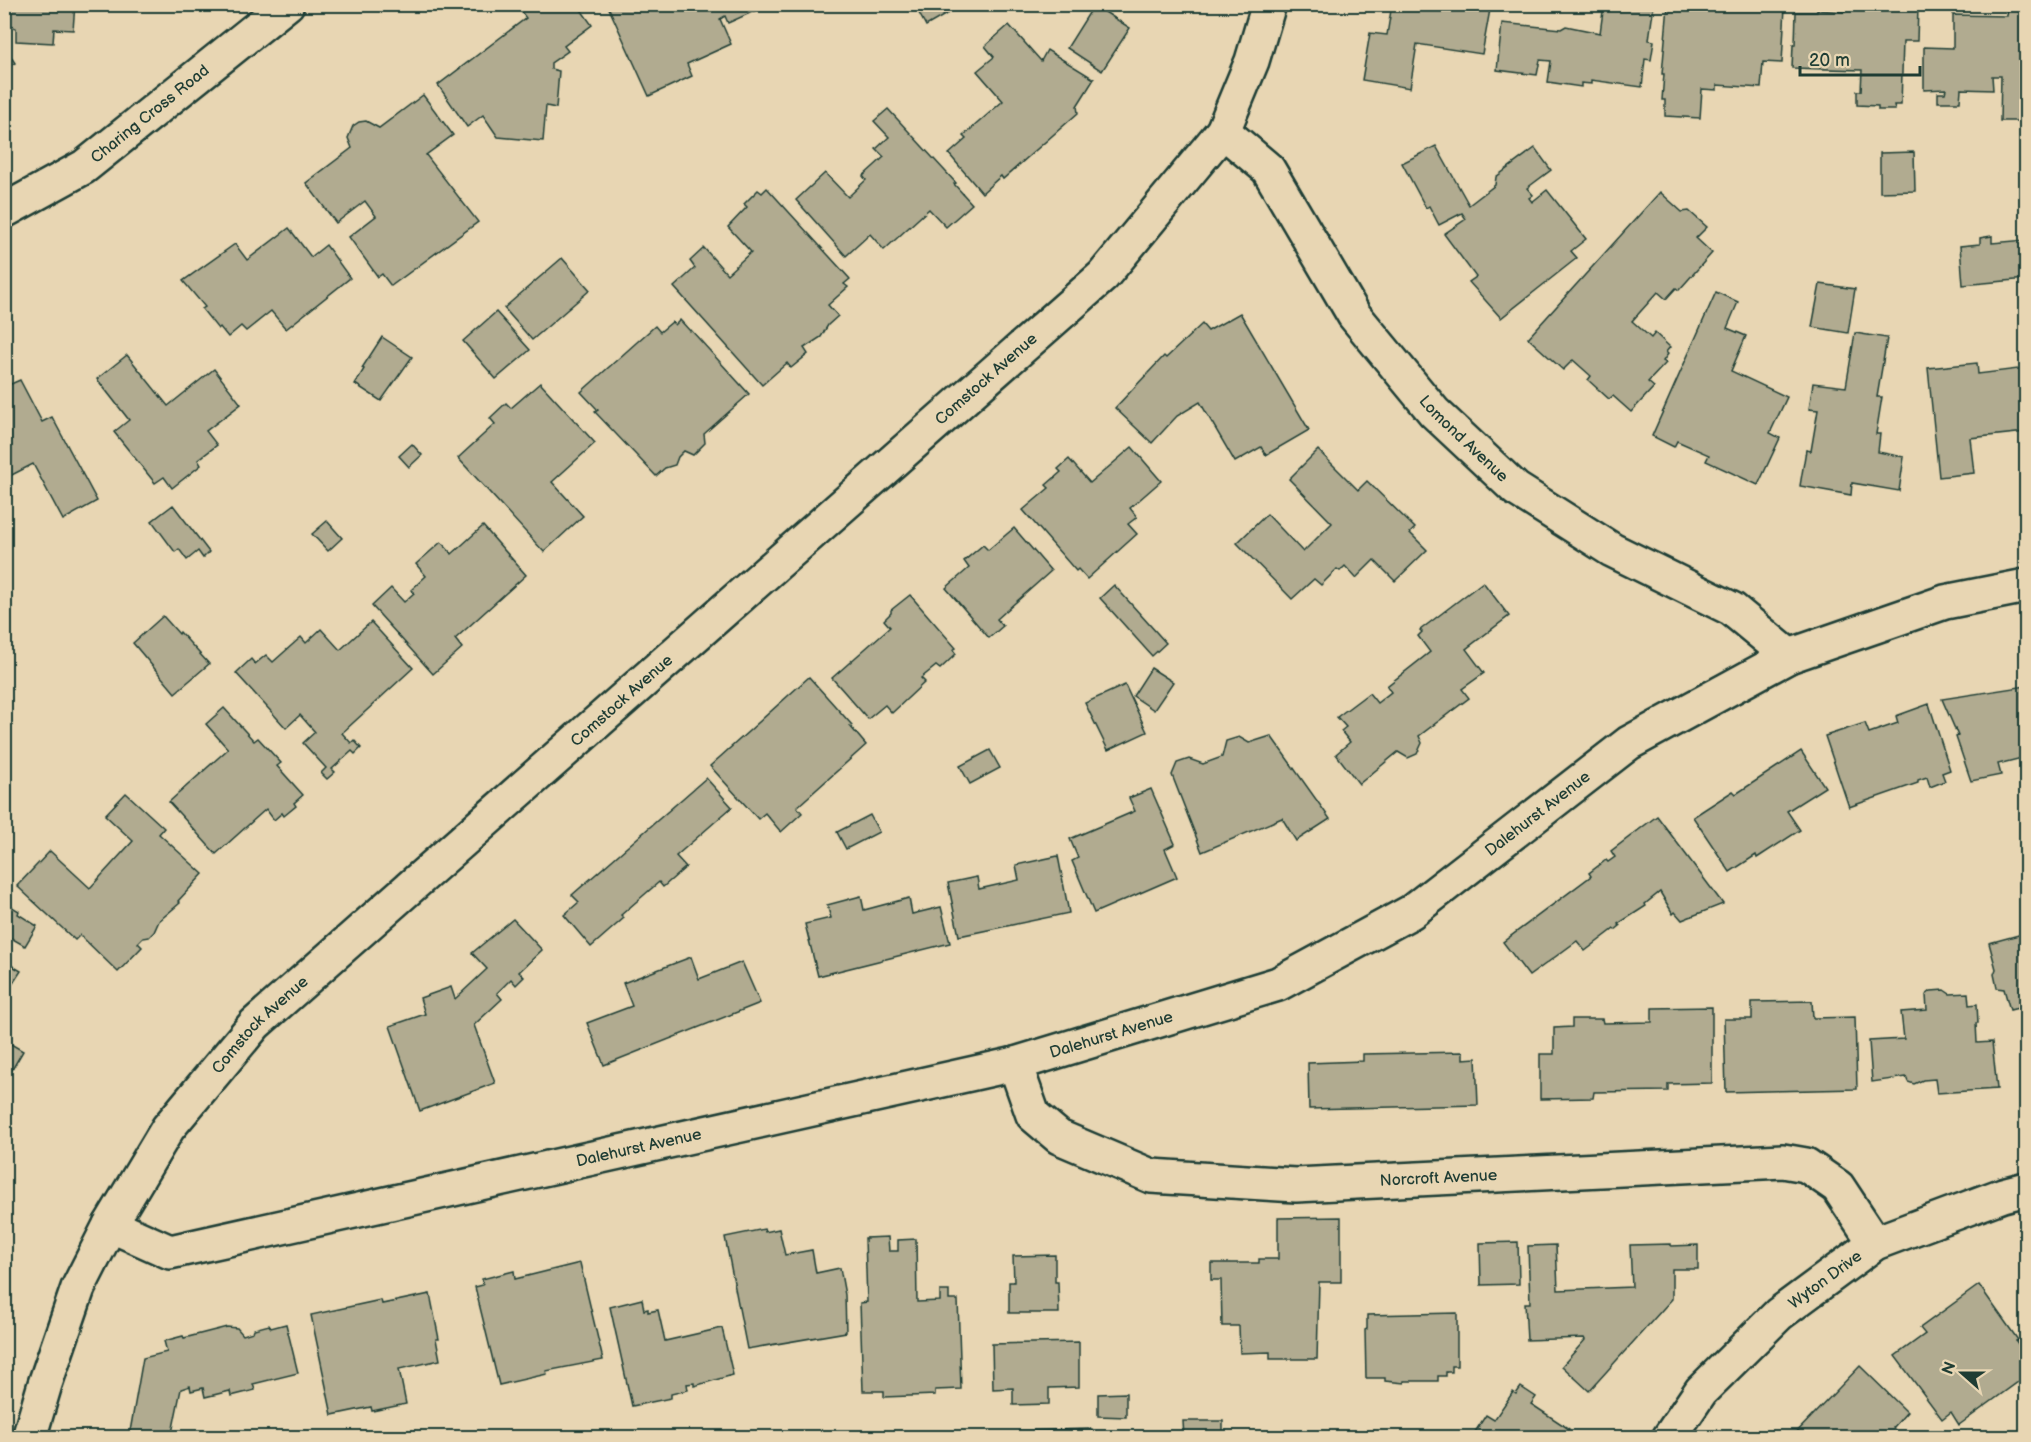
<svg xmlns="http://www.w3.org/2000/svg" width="2031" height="1442" font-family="'Balsamiq Sans',sans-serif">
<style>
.building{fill:#b1ab90;stroke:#1f3d34;stroke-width:1.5}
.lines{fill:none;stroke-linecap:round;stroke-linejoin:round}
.minor-casing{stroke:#1f3d34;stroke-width:38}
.minor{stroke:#e8d6b3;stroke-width:33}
.labels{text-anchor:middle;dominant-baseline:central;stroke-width:4.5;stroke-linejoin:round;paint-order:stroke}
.street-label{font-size:16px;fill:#1f3d34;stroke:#e8d6b3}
</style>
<rect width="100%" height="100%" fill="#e8d6b3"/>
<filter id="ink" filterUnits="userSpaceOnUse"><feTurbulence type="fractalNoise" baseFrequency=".0167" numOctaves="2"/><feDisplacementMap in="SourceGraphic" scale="12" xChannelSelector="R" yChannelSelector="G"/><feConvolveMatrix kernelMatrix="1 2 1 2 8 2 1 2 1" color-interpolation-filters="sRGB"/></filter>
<g filter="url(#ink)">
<g class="building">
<polygon points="8,4 75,4 73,30 54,29 53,43 16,41 16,28 12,27 7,14"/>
<polygon points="518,4 577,4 592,25 564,46 568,51 551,63 551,69 559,71 556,108 546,106 543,141 498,137 483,115 467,127 438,85 526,18 517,6"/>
<polygon points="607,4 754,4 757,10 728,23 725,16 720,19 731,44 687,64 692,76 649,96"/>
<polygon points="914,4 964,4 926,26"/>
<polygon points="1392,4 1491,4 1482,54 1417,44 1410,88 1362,80 1370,33 1387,35"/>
<polygon points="1604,4 1654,4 1649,40 1654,41 1651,60 1645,59 1642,87 1591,80 1591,84 1581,83 1581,87 1548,82 1551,61 1540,60 1537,75 1497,70 1502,23 1561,29 1566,26 1600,33"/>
<polygon points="1719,4 1785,7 1782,63 1763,62 1761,88 1717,85 1717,90 1702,89 1700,118 1665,116 1665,100 1662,100 1664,74 1662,74 1668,6 1718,9"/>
<polygon points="1094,5 1130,28 1102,71 1067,48"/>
<polygon points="1845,5 1918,7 1917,41 1903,41 1901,105 1894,105 1895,110 1878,110 1878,106 1857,105 1857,91 1861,91 1862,70 1792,68 1793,45 1795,45 1796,12 1817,12 1817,10 1845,12"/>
<polygon points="2008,9 2026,9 2026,121 2000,121 2001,76 1992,76 1993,90 1961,89 1960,102 1938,102 1938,93 1945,93 1946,89 1924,90 1924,47 1953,48 1953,15 2007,16"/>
<polygon points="1009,25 1041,61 1047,50 1094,79 1077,106 1078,113 1003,179 1001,176 982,193 949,154 966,139 963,136 1003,101 977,71 994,57 985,46"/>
<polygon points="4,46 15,63 4,69"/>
<polygon points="423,95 453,135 426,155 478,222 391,286 382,274 378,277 349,237 376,216 365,201 336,223 306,183 352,148 348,138 353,126 359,122 366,121 379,128"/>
<polygon points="888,109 956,183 954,184 972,204 946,227 929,209 884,250 870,234 846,256 796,200 825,173 848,197 866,180 863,176 884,157 876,149 889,137 874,121"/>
<polygon points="1436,146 1469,205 1495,185 1496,177 1535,148 1551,170 1527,188 1533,195 1529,198 1532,202 1547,190 1586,239 1571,251 1577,258 1501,318 1469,282 1476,277 1444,234 1466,219 1462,213 1439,225 1429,206 1426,208 1402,163"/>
<polygon points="1914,152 1915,191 1880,192 1880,153"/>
<polygon points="767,188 850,279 844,284 848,287 828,305 838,316 828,325 821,337 804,348 808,354 791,368 787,363 762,385 674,287 695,268 690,261 704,248 727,274 751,252 728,227 747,207 744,204 758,190 762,193"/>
<polygon points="1660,192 1682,212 1689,211 1707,227 1696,238 1712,253 1679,290 1676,288 1666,299 1658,292 1632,321 1651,338 1655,333 1670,347 1666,352 1668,354 1663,361 1666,363 1648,382 1654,387 1631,412 1613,396 1609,399 1588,380 1591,376 1573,360 1563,370 1528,338"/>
<polygon points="289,228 311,257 326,245 350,278 286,329 271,311 246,331 241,326 228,337 220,327 218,329 202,309 205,307 183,281 235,244 247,260"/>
<polygon points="1992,236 1992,243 2026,240 2026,279 1963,285 1960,246 1980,244 1980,238"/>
<polygon points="562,258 590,290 532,340 504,308"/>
<polygon points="1820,284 1855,289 1848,333 1812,327"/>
<polygon points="1716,292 1738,302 1727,328 1746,336 1731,371 1787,397 1770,433 1780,438 1758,485 1706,461 1709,455 1677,441 1674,447 1652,436"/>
<polygon points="496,312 530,350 496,379 463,341"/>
<polygon points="1240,313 1309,430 1266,455 1261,447 1235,462 1200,402 1177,416 1152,443 1115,408 1164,356 1166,358 1202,324 1208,331"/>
<polygon points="680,320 690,331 691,330 749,394 704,434 705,443 693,455 684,451 678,457 675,465 665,468 656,476 595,412 598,410 581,392 655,326 660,332 672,322 675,325"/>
<polygon points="1855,333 1887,338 1877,397 1882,397 1876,434 1880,434 1878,452 1904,457 1899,491 1852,483 1851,495 1800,486 1806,450 1811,451 1818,410 1809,409 1813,383 1846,387"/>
<polygon points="382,337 412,357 381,401 355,384 364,369 362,368"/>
<polygon points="127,355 168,406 214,369 241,404 206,431 217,445 198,460 201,465 172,488 164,477 155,483 114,432 129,420 97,379"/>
<polygon points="1977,363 1978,374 2026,368 2026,432 1970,438 1974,473 1939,477 1928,368"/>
<polygon points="20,380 42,422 52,417 97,501 63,520 33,464 4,479 4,387"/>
<polygon points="540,383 595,443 552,482 583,516 544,552 458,458 495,424 490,418 506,403 511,408"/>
<polygon points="412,444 422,455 409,467 399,456"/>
<polygon points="1132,447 1161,481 1130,508 1137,517 1128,524 1137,534 1087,579 1078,569 1076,571 1023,510 1049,488 1046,485 1061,472 1058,469 1069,459 1090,483"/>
<polygon points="1318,450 1358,490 1367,481 1415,528 1410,533 1427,550 1395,581 1374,560 1356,578 1345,566 1340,571 1337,569 1321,585 1314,579 1292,599 1237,543 1267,514 1303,552 1332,523 1289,479"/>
<polygon points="173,505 209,552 203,558 198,551 187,560 179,549 175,552 152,521"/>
<polygon points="327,521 342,538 328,551 312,534"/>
<polygon points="483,526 526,575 455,639 462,648 433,674 372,606 391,588 404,602 414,593 411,590 426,576 416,564 441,542 452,554"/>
<polygon points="1014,528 1051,571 997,619 1003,626 989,638 946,588 969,568 964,561 983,545 988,550"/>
<polygon points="1483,582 1509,616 1466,649 1484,673 1462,689 1469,698 1419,736 1422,743 1417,754 1408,758 1398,752 1359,784 1336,754 1350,742 1341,731 1346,727 1337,717 1369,693 1377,703 1391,692 1387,686 1430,652 1418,636 1422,632 1420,630"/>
<polygon points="1114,585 1166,643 1152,656 1100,598"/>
<polygon points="910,595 956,648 953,650 956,654 940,669 936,666 921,678 925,682 892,713 885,705 868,719 832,678 890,627 884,620 891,613 891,610"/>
<polygon points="163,616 179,634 180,632 209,664 175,693 133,643"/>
<polygon points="371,622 413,668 342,733 351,743 354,740 361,748 355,754 352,751 332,769 335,772 327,779 321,773 326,768 303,743 315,732 300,715 286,728 236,673 251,659 255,664 266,655 273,662 301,637 306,643 321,629 340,650"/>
<polygon points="1151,668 1173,682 1154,710 1133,696"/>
<polygon points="809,677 852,725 850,726 866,745 797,807 802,813 781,832 765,813 758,819 710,766"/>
<polygon points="1125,685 1147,732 1108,750 1085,703"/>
<polygon points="2026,686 2026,757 1998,764 2001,775 1971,781 1956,737 1958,736 1942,699"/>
<polygon points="1929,704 1950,770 1942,773 1945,781 1930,787 1927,777 1918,780 1918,783 1849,807 1825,736 1865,723 1869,733 1898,723 1896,716"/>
<polygon points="224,708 254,741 258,738 281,763 277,766 303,795 294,803 296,806 284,816 282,813 274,820 266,809 216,854 169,802 228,749 206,724"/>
<polygon points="1271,736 1330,819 1296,841 1282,818 1202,852 1172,775 1177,763 1189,759 1203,764 1222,757 1226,741 1239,737 1249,743"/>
<polygon points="990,750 1000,768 970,784 960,766"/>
<polygon points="1801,751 1825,787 1787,811 1800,830 1757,858 1756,855 1730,872 1693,817 1733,791 1736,794"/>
<polygon points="706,778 732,807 676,856 686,867 663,887 659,882 621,915 624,918 591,947 564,915 579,902 572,895"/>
<polygon points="1151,789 1175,844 1165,849 1177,877 1094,913 1072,861 1078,858 1070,839 1135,811 1129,798"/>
<polygon points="126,793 164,828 159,834 203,874 178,901 180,903 159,921 154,932 149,937 143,938 138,943 142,947 118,972 80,935 75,940 17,886 50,851 90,888 133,841 105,815"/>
<polygon points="870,815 879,832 846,849 837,832"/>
<polygon points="1657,816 1723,904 1682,920 1675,912 1673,914 1660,892 1645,904 1646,906 1618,924 1620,926 1615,930 1614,929 1585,951 1577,941 1529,976 1503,942 1591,876 1589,873 1606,860 1608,862 1615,857 1611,851"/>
<polygon points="1058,856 1069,913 959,936 948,883 977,877 979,889 1019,880 1016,865"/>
<polygon points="861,896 864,910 909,898 912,914 941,907 950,943 818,976 805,924 831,918 827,905"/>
<polygon points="4,902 19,911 18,914 37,926 25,946 4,934"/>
<polygon points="513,919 542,950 519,972 524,977 516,985 511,979 497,993 502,999 474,1025 495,1083 420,1111 390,1026 425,1014 420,998 451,987 455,999 487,969 472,953"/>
<polygon points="2026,933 2026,1006 2010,1010 2004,989 1997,988 1994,974 1996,969 1989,943"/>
<polygon points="691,957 699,979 742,962 760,1003 604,1065 587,1023 632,1006 623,983"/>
<polygon points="4,961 21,971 4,997"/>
<polygon points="1944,990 1950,994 1968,993 1969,1005 1977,1004 1978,1023 1976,1023 1977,1043 1992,1042 1997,1089 1937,1093 1935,1079 1923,1080 1914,1084 1908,1082 1906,1077 1872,1082 1869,1041 1904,1039 1901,1012 1927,1010 1926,995 1931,991"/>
<polygon points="1812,1001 1813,1018 1855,1017 1857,1089 1726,1092 1724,1019 1752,1019 1752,1002"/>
<polygon points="1712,1007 1712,1083 1668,1084 1668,1091 1594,1092 1593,1098 1540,1099 1540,1054 1554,1054 1554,1028 1572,1027 1572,1019 1602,1019 1603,1023 1652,1022 1652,1008"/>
<polygon points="4,1040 23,1051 6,1080 4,1079"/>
<polygon points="1463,1052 1463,1059 1476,1058 1478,1105 1309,1109 1308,1063 1363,1061 1363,1054"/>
<polygon points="1341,1217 1341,1282 1319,1282 1317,1359 1270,1359 1270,1352 1240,1353 1239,1326 1222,1326 1221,1280 1211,1280 1211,1263 1259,1263 1259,1259 1278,1259 1278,1218"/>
<polygon points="764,1229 765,1232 779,1229 785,1255 812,1250 816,1273 840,1268 845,1295 846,1332 747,1349 725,1237"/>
<polygon points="888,1237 889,1251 898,1251 898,1240 916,1239 917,1302 940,1301 940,1291 949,1291 949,1300 958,1300 961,1389 935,1390 935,1395 884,1397 884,1391 863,1391 860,1303 867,1302 865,1238"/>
<polygon points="1518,1242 1519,1284 1481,1285 1480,1243"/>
<polygon points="1671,1244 1671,1246 1698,1245 1698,1269 1672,1269 1672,1299 1589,1391 1562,1366 1585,1340 1584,1338 1527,1340 1525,1303 1530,1303 1528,1246 1556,1245 1558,1290 1632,1287 1630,1245"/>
<polygon points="1055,1255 1055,1282 1058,1282 1059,1313 1009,1313 1009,1282 1014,1282 1013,1256"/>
<polygon points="580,1263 603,1360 546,1371 547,1374 499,1385 475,1287 483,1285 482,1279 514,1271 515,1279"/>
<polygon points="1979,1285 2018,1340 2016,1341 2022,1349 2019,1351 2026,1361 2024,1364 2026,1368 2026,1376 1959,1425 1951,1412 1942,1419 1895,1356 1925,1334 1920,1328"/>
<polygon points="430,1294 439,1339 436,1339 440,1360 399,1369 406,1404 372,1411 371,1407 332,1415 311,1315 381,1300 382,1304"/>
<polygon points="642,1299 644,1310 648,1309 648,1312 658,1310 665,1341 722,1328 733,1375 694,1386 694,1383 687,1384 688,1390 671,1394 671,1398 632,1406 610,1307"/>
<polygon points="1457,1313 1457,1366 1452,1366 1452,1372 1446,1372 1446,1376 1438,1376 1438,1381 1404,1381 1404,1383 1385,1381 1385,1378 1366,1378 1365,1330 1367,1329 1367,1315"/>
<polygon points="286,1324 298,1373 253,1384 255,1390 231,1396 230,1391 205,1397 203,1388 191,1391 190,1386 181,1389 171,1438 129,1437 143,1358 167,1352 164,1341 183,1336 184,1338 227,1327 237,1328 243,1335 253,1332 254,1329 269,1325 271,1328"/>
<polygon points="1079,1342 1079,1387 1049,1388 1049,1404 1013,1405 1013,1388 993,1389 992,1344"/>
<polygon points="1860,1366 1907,1412 1893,1428 1903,1438 1791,1438"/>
<polygon points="1521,1387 1536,1397 1531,1404 1569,1429 1563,1438 1471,1438 1486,1415 1494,1420 1513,1392 1516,1394"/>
<polygon points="1126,1393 1126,1417 1098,1416 1098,1394"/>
<polygon points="1183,1421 1223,1421 1223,1438 1184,1438"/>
<polygon points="1092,1429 1092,1438 1019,1438 1019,1431"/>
</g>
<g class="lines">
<g class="minor-casing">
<g id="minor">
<path id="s1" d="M1223,131L1268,169L1354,315L1434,412L1516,489L1612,550L1732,609L1789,656"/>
<path id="s2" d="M4,211L84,167L287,4"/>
<path id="s3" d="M1015,1064L1033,1115L1059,1137L1151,1176L1296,1185L1783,1161L1806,1165L1838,1187L1875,1243"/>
<path id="s4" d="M110,1225L170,1252L1015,1064L1278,984L1411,912L1629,743L1789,656L1945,602L2026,586"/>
<path id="s5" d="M29,1438L45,1384L78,1288L110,1225L168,1128L255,1024L1103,276L1223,131L1252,61L1269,4"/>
<path id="s6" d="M1669,1438L1701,1391L1779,1314L1875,1243L2003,1195L2026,1189"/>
</g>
</g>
<use href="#minor" class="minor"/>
</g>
</g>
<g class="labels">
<g class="street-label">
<text stroke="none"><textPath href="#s2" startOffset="176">Charing Cross Road</textPath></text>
<text stroke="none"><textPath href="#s5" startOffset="1452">Comstock Avenue</textPath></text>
<text stroke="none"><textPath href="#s1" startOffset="394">Lomond Avenue</textPath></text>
<text stroke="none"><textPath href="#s5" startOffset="966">Comstock Avenue</textPath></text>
<text stroke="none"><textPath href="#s4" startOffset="1518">Dalehurst Avenue</textPath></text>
<text stroke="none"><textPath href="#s5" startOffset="480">Comstock Avenue</textPath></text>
<text stroke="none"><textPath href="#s4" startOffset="1032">Dalehurst Avenue</textPath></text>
<text stroke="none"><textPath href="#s4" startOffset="546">Dalehurst Avenue</textPath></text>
<text stroke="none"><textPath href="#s3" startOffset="476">Norcroft Avenue</textPath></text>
<text stroke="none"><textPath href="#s6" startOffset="224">Wyton Drive</textPath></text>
</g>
</g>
<rect width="2031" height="1442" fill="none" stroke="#e8d6b3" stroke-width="24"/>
<rect x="12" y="12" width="2007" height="1418" fill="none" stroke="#1f3d34" stroke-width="2" filter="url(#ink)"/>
<g transform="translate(1962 1373) rotate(291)" stroke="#e8d6b3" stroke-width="4.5" paint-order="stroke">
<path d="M0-4.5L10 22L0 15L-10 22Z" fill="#1f3d34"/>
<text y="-9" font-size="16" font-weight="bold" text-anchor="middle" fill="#1f3d34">N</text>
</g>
<path d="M1800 66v9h120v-9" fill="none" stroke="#1f3d34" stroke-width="3"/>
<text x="1809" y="66" font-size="18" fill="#1f3d34" stroke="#e8d6b3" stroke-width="4.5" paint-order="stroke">20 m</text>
</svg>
